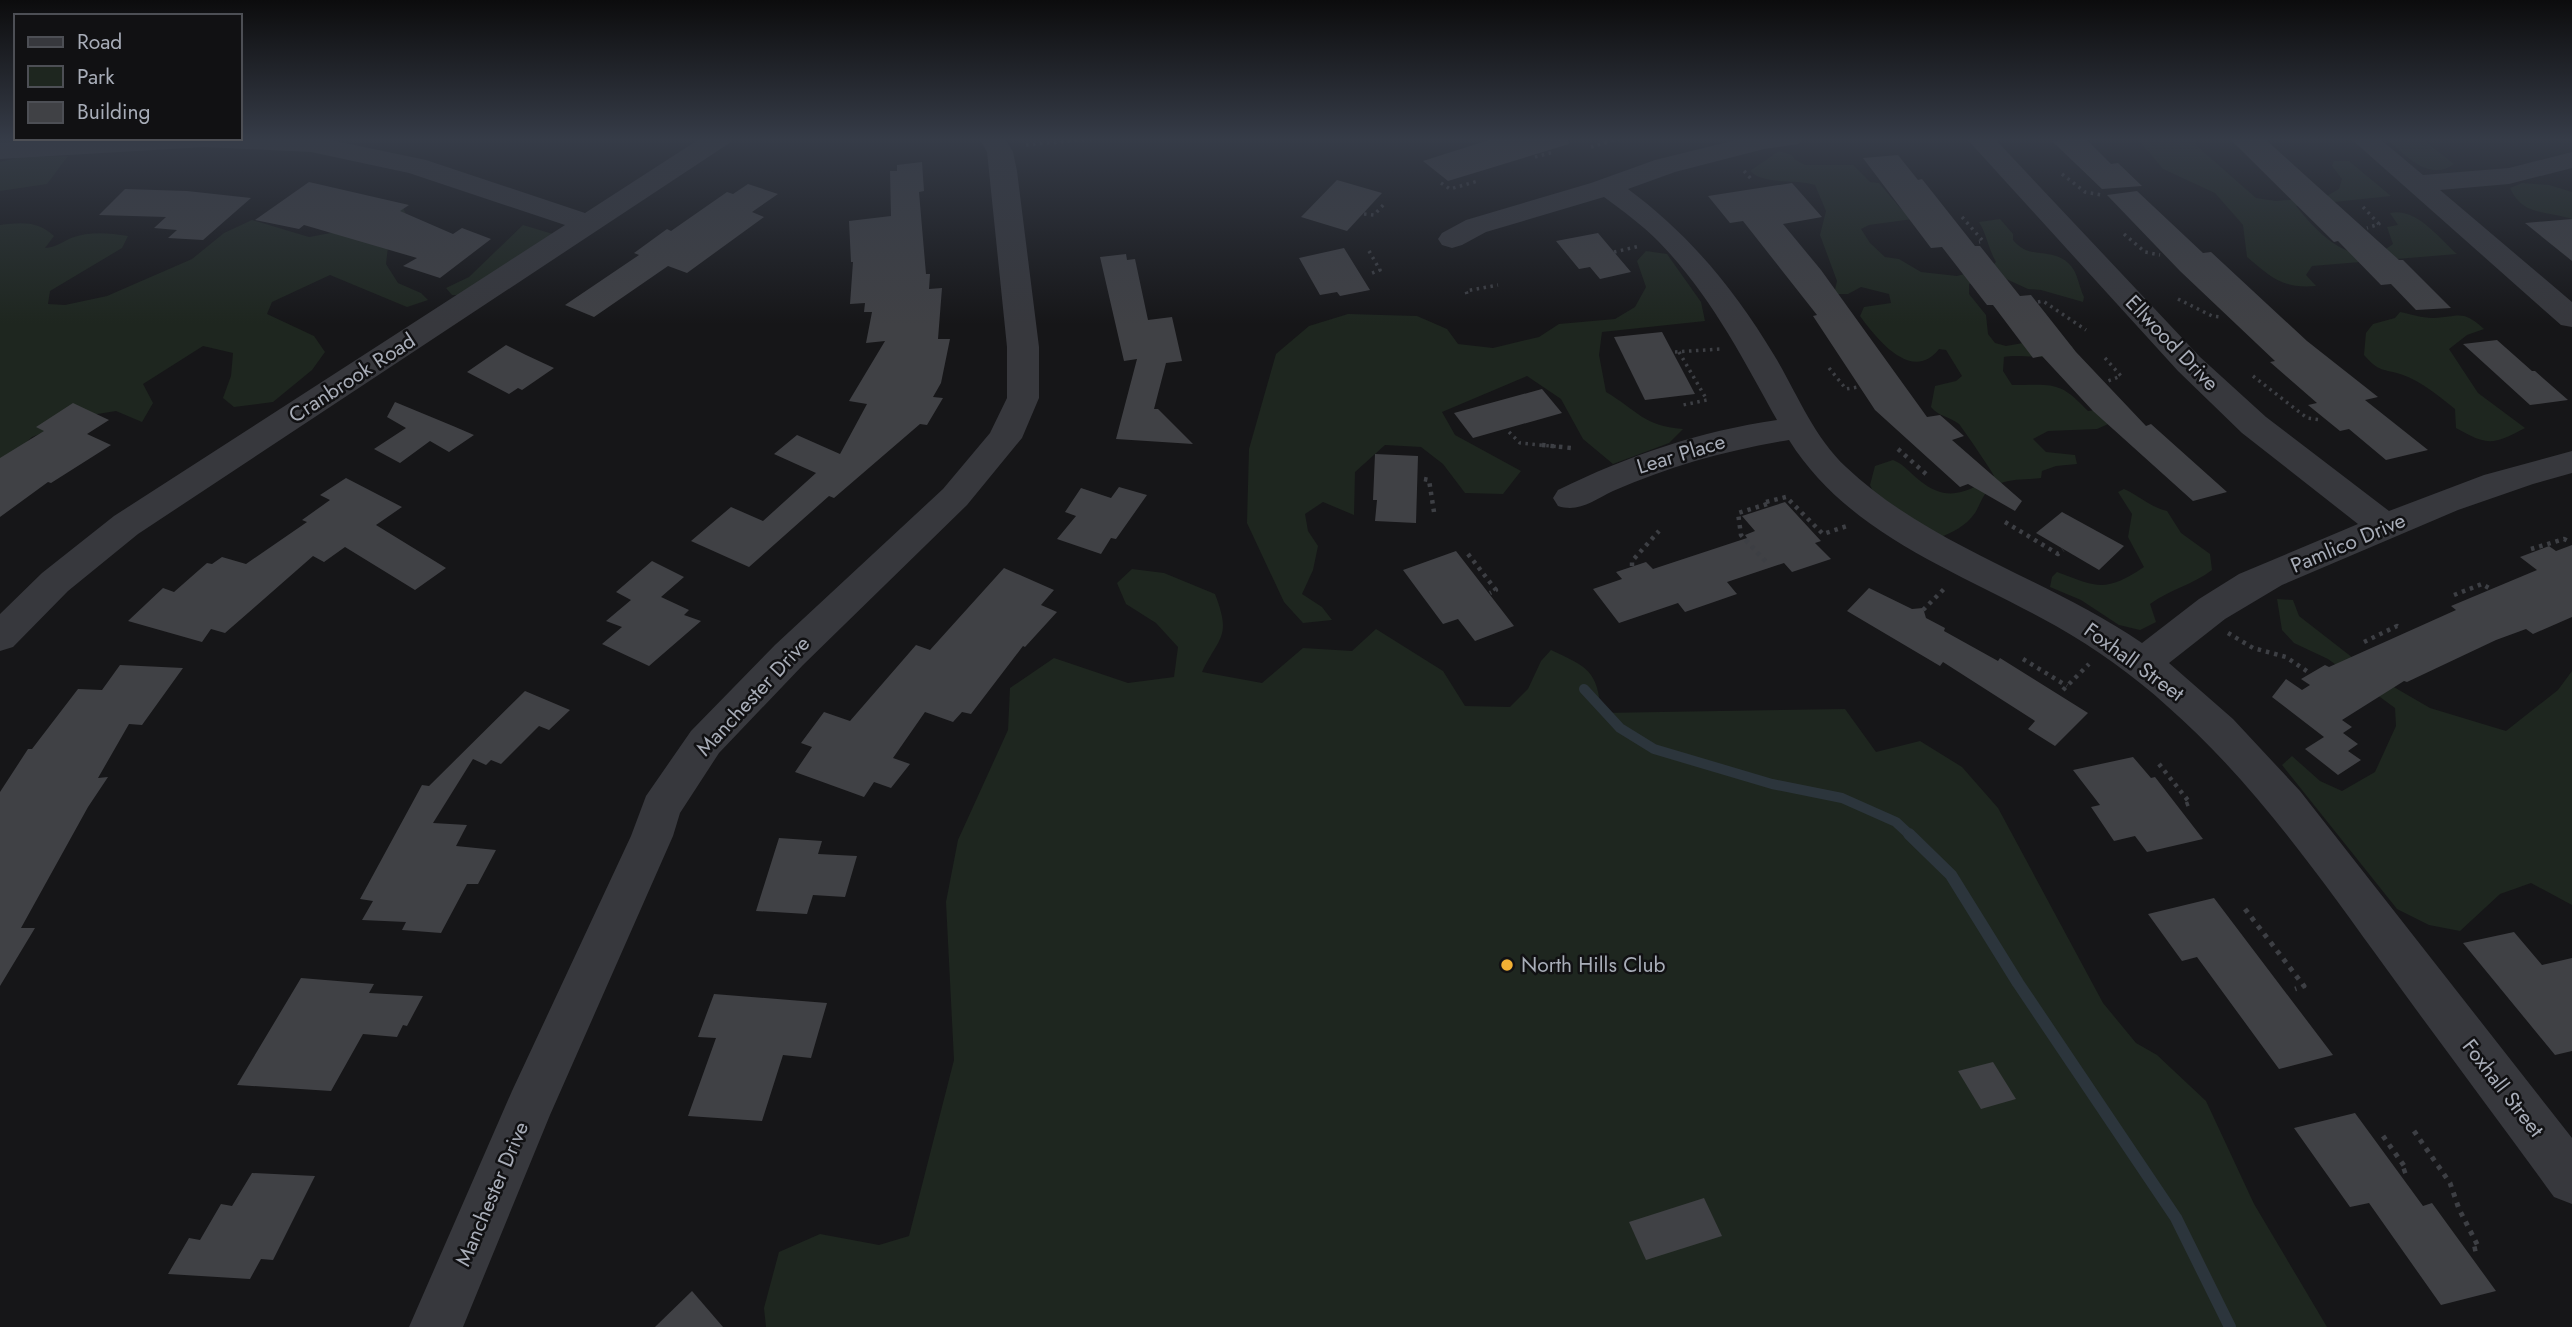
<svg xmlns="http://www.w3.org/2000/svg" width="2572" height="1327" font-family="Jost,sans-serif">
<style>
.green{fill:#1e261f}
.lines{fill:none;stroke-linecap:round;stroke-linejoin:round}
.stream-far1{stroke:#2c353c;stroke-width:10}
.stream{stroke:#2c353c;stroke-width:12}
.building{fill:#404145}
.path-far2{stroke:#3d3f44;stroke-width:3.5;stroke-dasharray:2.5 4.5;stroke-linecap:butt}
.path-far1{stroke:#3d3f44;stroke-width:4.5;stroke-dasharray:3.5 5;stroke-linecap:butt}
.path{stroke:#3d3f44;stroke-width:5;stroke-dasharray:4.5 6;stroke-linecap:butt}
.minor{fill:#37383d;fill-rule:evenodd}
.poi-dot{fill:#f2b134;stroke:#111113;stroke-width:2.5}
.labels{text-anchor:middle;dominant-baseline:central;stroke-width:5;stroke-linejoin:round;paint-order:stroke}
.street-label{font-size:21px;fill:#a8adb8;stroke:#111113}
.poi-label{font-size:21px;fill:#a8adb8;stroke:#111113;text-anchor:start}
</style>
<rect width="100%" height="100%" fill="#161618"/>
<g class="green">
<path d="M2137,138H2194L2198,147L2256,198L2276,201L2325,197L2339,189L2342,179L2332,166L2334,161H2349L2391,196L2296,206C2319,235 2356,273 2393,244L2387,227L2398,225L2390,213C2416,207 2439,238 2457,254L2312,266L2306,275L2316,286C2282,289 2271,277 2247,257L2243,225L2215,193L2163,169Z"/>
<path d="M2386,138H2421L2454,164C2429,183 2404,154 2386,138Z"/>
<path d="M1779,151L1792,155L1794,159L1805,165H1853L1870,182L1879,183L1901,209L1909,213L1913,219L1869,225L1861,229L1870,243L1885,257L1899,259L1921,272L1957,276L1991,267L1996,262C1988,248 1987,235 1979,222L2000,219L2013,234V240C2031,262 2053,245 2071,266C2078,274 2079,287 2084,297L2083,302L2041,290L2028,289L2004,278L1969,284V294L1986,315L1988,334L1995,343L2006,346L2050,338L2073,347C2058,364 2024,353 2004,357L2003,371L2012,385C2053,385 2059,380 2088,411L2112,408L2124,417L2097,429L2048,431L2033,439L2046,452L2075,455L2077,464L2056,466L2042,471L2041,478C2026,480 2013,478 1998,484C1983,490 1982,502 1975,513C1966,526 1952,533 1938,538L1878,502L1870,485L1875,466L1893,460C1905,465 1909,472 1919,480C1947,503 1966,493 1994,476C1992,471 1963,429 1959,424C1949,416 1939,417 1931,407L1935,386L1956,381L1962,376L1946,350L1939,349C1912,384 1876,338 1860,316L1864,307L1891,303L1889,294L1861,287L1848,294H1834L1837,281L1820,235L1826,211L1815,185C1794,179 1764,185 1750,171Z"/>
<polygon points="68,156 47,184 0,191 0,162 21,157"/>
<path d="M2522,183L2549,185L2572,192V219C2547,210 2523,217 2510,188Z"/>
<path d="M402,206L408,218L388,247L386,264L398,283L421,293L428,300L407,307L330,275L272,302L267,314L314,336L325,352L312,370L273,402L234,407L223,398L231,376L233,353L203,346L143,384L153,403L142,422L116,411L85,416L32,437L9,459L0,461V225C21,222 39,221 54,236L45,248C56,247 61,243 71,238C90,231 109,233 128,236L122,248L50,291L48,304L65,305L107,296L192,259L224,233L252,220L309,237L336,232Z"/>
<polygon points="523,225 553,234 463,295 452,295 446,288 469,277"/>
<path d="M1646,251L1667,254L1701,302L1705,321L1602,332L1599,355L1606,392C1637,410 1643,426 1683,429L1669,443L1613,464L1583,439L1561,399L1527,376L1442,412L1455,435L1521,471L1503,494L1465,493L1443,464L1421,447L1385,445L1355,472L1354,515L1323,502L1305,514L1308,531L1318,546L1313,570L1302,594L1322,607L1332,620L1303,623L1284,602L1247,523L1249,449L1276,354L1309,326L1348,314L1417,316L1447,329L1458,344L1493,348L1539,337L1559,324L1615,319L1635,307L1646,287L1637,261Z"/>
<path d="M2400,312C2410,314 2422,318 2433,318C2460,317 2462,309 2484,329L2467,335L2449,349L2478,393L2525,428C2493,445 2488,446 2456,428L2455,409C2440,397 2421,381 2403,375C2382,368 2380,373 2364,355L2366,333L2373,324L2395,318Z"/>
<path d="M2124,489C2138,495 2152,508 2167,511L2181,533L2210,554L2212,570C2192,585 2171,589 2150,604L2156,622L2140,630L2119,625L2081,600L2050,587L2052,577L2057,572C2099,588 2106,592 2144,567L2128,537L2132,514L2118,492Z"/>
<path d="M1132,569L1164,573L1215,594C1232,638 1219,636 1202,672L1262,683L1303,648L1352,651L1376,629L1443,671L1465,706L1510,707L1528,689L1541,661L1551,650C1587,667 1598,670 1601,713L1845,709L1876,752L1920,741L1962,767L1998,808L2103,1003L2136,1043L2157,1055L2206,1101L2254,1204L2327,1327H766L764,1308L779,1252L820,1234L879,1245L909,1236L954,1060L946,902L958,840L1008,730L1010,688L1054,658L1128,683L1174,677L1178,647L1156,623L1126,604L1117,583Z"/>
<polygon points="2277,599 2293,600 2299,616 2380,679 2430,708 2506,731 2558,690 2572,671 2572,905 2531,883 2500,894 2460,931 2429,925 2397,909 2282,765 2292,756 2320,781 2342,791 2375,772 2396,726 2395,708 2328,659 2294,643 2282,630"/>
</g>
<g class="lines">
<polyline class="stream-far1" points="1584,689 1620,728 1654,749 1772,784 1842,798 1896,822 1911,836"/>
<polyline class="stream" points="1909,834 1951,875 2018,983 2176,1218 2230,1327"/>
</g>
<g class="building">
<polygon points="1495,138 1568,138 1569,144 1448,181 1423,161"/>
<polygon points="2085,138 2111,164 2118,163 2142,186 2102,189 2052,141"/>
<polygon points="2229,138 2264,138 2399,260 2403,260 2451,308 2416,310 2391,284 2381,285 2338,241 2334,242"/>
<polygon points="1898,155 1918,180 1922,179 1975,246 1980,246 2020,296 2031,295 2076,352 2146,426 2151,424 2227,492 2193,501 2093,411 2042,356 2033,358 1993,305 1987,305 1942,247 1931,248 1863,158"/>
<polygon points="922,162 924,191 919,192 926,274 930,274 929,289 942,288 938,339 950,339 941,383 933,397 943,398 927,425 920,424 834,498 829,496 749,567 691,541 731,507 763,521 816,473 774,454 797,435 840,454 867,404 849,401 885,341 866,343 872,312 864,312 865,303 850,304 853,262 851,262 849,221 891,216 890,171 897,171 897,165"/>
<polygon points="1337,180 1382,193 1347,231 1301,217"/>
<polygon points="309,182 409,205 400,211 453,234 462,228 491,239 440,278 403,266 417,258 304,225 299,229 255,220"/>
<polygon points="1792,183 1822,217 1783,224 1821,270 1927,417 1940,415 1964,436 1952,440 2022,501 2015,511 1968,484 1960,487 1875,410 1813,316 1817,315 1743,221 1730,223 1708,196"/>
<polygon points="748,184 778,194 752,212 764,217 687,273 668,266 594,317 565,305 639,255 634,253 667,229 671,231 727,192 733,194"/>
<polygon points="125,189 187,191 251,198 203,240 168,238 177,230 154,228 166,217 99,215"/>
<polygon points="2137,191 2203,253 2211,252 2307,341 2378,397 2365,400 2428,450 2386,460 2349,429 2340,431 2308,405 2317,403 2270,362 2275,361 2180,271 2107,195"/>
<polygon points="2572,219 2572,261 2525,223"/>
<polygon points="1598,233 1614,252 1631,272 1600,279 1590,267 1579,269 1556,241"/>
<polygon points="1344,248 1370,290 1340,296 1337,292 1320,295 1299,258"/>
<polygon points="1126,254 1127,260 1135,259 1148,320 1172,317 1182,361 1166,363 1154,409 1158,409 1193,444 1116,439 1137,359 1124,361 1100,257"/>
<polygon points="1662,332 1695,394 1645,400 1614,337"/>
<polygon points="2497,340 2532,371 2535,371 2568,400 2530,405 2463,344"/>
<polygon points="506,345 526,355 554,368 522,390 518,388 509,394 467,372"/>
<polygon points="1542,389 1562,413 1473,438 1454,413"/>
<polygon points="395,402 453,426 474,435 449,452 430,441 400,463 374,449 406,428 387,417"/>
<polygon points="73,403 109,420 87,434 111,445 51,483 48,482 0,517 0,458 44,431 36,427"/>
<polygon points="1375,454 1418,456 1416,523 1375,521 1377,500 1373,500"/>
<polygon points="346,478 402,507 376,525 446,568 415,590 345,547 324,562 313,556 225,633 211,629 202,642 128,621 163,588 174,592 207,563 212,564 222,557 246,564 307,522 302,520 330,500 320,495"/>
<polygon points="1119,487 1147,495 1116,539 1111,538 1101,554 1057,539 1076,516 1065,512 1081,488 1111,498"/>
<polygon points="1785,502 1821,541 1815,543 1831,559 1792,572 1784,563 1727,582 1737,594 1685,612 1678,603 1619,623 1593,589 1622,579 1616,572 1646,562 1653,569 1747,538 1745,535 1755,531 1742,516"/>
<polygon points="2062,512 2124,546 2099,570 2036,533"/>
<polygon points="2572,545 2572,617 2533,634 2526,629 2496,640 2407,682 2404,681 2342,720 2352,727 2343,733 2358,744 2348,751 2361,760 2338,775 2305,749 2324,737 2272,697 2286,679 2302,690 2310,685 2301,679 2325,665 2329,667 2456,610 2451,606 2537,570 2520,557 2549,546 2556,551"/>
<polygon points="1456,551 1514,626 1475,641 1458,619 1443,624 1403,570"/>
<polygon points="652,561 684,577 661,597 689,610 684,615 701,621 649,666 602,644 622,627 606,621 631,600 616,592"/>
<polygon points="1004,568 1054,590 1041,605 1057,612 1025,647 1023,646 971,714 962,712 953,722 925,712 893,758 910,764 891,788 874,782 864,797 795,772 812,747 801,743 824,712 850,721 916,645 930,650"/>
<polygon points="1869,588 1912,609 1923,608 1926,618 1945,628 1944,631 1998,661 2000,658 2088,713 2055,746 2028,729 2035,721 1943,662 1940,666 1847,611"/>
<polygon points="120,665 183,668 142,725 129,724 98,778 108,777 88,807 21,928 35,928 0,986 0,792 28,749 32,749 78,689 102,690"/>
<polygon points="525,691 570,710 549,730 539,726 501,764 491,760 486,765 473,759 433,823 467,825 456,846 496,850 478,884 467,884 441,933 402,930 406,922 362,920 373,901 360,899 422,785 429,786"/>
<polygon points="2133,757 2151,778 2155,777 2203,839 2147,852 2135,836 2114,841 2091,807 2100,805 2073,770"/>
<polygon points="779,838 822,841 818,854 857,856 845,897 813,895 807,914 756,911"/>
<polygon points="2214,898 2333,1055 2279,1069 2197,957 2182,961 2148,914"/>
<polygon points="2514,932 2542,965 2572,958 2572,1051 2555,1055 2463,943"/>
<polygon points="301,978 374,984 369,993 423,996 407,1026 403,1025 397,1037 363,1034 331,1091 237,1085"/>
<polygon points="714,994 827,1003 811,1058 783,1055 762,1121 688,1116 716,1038 698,1037"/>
<polygon points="1993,1062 2016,1099 1981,1109 1958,1071"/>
<polygon points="2355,1113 2423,1206 2432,1203 2496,1291 2441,1305 2369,1203 2350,1207 2294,1128"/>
<polygon points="252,1173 315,1176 273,1260 261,1259 250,1279 168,1274 189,1238 200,1240 221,1204 232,1206"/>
<polygon points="1704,1198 1722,1236 1646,1260 1629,1222"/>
<polygon points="692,1291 723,1327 655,1327"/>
</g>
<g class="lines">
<g class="path-far2">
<polyline points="2044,138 2051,139"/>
<polyline points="1026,145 1102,138"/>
<polyline points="1591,147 1621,138"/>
<polyline points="1535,157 1554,152"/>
<polyline points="1744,171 1753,181"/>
<polyline points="2062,174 2085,192 2102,195"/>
<polyline points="1441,183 1450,189 1478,181"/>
<polyline points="2363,207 2379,224 2367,228"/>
<polyline points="1364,214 1374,215 1386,202"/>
<polyline points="1962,217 1983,241 1979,242"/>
<polyline points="2124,234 2145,252 2160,255"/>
<polyline points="1369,251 1380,270 1370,274"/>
<polyline points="1614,252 1640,246"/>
<polyline points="1467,294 1466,291 1498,285"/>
<polyline points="2178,299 2212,316 2220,317"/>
<polyline points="2038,302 2043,301 2086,330"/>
<polyline points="1675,352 1720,349"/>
<polyline points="1679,352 1707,400 1683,405"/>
<polyline points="2105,358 2121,376 2108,381"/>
<polyline points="1829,368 1846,389 1858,387"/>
<polyline points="2253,376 2307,418 2321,420"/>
<polyline points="1509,432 1520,443 1560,447"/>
</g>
<g class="path-far1">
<polyline points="1542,445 1571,448"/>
<polyline points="1898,449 1926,474 1930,473"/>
<polyline points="1424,479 1429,480 1434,512"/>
<polyline points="1766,502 1786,497 1823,534 1847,526"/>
<polyline points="1767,504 1738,513 1741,535 1768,564"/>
<polyline points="2005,522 2058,554 2063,550"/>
<polyline points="2531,549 2564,539 2570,542"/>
<polyline points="1468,554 1496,590 1490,593"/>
<polyline points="1632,566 1632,561 1659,531"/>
<polyline points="2454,595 2482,584 2489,588"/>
<polyline points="1923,610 1947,586"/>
<polyline points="2228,633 2253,648 2286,657 2308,672"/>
<polyline points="2364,642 2397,626 2402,629"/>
<polyline points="2023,659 2067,686"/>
<polyline points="2063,690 2089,664"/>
<polyline points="2159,764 2190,803 2182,806"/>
</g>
<g class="path">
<polyline points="2245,909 2304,986 2295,989"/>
<polyline points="2414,1131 2450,1183 2459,1209 2479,1248 2470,1250"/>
<polyline points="2383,1136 2407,1170 2401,1172"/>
</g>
<g class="minor">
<polygon points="50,138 321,138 426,160 585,213 701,138 732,138 728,144 138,534 68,591 13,647 0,651 0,614 42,573 114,516 565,225 409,173 311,152 205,147 0,159 0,143"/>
<polygon points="979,138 1005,138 1013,152 1017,171 1039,347 1039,398 1022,438 967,505 803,665 719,753 680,813 673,836 550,1115 463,1327 409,1327 512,1091 631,836 646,796 691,731 775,645 943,489 990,433 1007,398 1007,347 989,171 987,152"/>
<path d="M1744,138H1802L1798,144L1764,149L1675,172L1628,189C1689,234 1735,290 1774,355C1797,393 1813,436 1846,467C1931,547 2047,578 2142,643L2199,599L2239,574L2358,524L2242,433L2178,371L1966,138H1994L2200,357L2266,417L2389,511L2484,475L2572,451V473L2533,484L2458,510L2282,585L2225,619L2169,663L2233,719L2300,791L2572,1138V1204L2554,1197C2499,1121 2443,1047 2388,971C2321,879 2254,782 2167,706C2133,675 2096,649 2056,626C1962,573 1849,536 1789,440C1728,450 1670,466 1613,491C1594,500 1579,513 1558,506L1553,498L1558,490C1627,456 1700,431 1777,420C1742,357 1710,294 1658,241C1642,225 1623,211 1604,197L1486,232L1462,245L1452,248L1442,245L1438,239L1442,233L1466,220L1591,183L1655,160Z"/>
<polygon points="2350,138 2379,138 2423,175 2509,168 2572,152 2572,168 2509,184 2440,190 2572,302 2572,327 2561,325"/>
</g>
</g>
<linearGradient id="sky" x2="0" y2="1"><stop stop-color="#0c0c0d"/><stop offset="0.43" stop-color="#363c48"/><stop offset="1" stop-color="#363c48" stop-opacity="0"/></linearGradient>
<rect width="2572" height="324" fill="url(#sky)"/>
<circle class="poi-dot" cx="1507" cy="965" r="7"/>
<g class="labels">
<g class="street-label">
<text transform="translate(2172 343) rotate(46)">Ellwood Drive</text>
<text transform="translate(352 378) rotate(-33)">Cranbrook Road</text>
<text transform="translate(1681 454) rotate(-17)">Lear Place</text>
<text transform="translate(2348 543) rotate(-23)">Pamlico Drive</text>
<text transform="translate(2134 662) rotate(36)">Foxhall Street</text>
<text transform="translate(753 696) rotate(-47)">Manchester Drive</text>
<text transform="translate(2503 1088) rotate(52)">Foxhall Street</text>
<text transform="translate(492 1194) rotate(-67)">Manchester Drive</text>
</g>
<g class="poi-label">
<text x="1521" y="965">North Hills Club</text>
</g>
</g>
<rect x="14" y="14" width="228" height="126" fill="#111113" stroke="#4d4f55" stroke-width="2"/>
<rect x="28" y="37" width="35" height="10" fill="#37383d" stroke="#4d4f55" stroke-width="2"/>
<text x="77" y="49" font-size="21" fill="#a8adb8">Road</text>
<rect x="28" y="66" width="35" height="21" fill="#1e261f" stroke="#4d4f55" stroke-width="2"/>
<text x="77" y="84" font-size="21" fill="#a8adb8">Park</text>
<rect x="28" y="102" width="35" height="21" fill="#404145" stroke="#4d4f55" stroke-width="2"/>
<text x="77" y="119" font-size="21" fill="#a8adb8">Building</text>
</svg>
